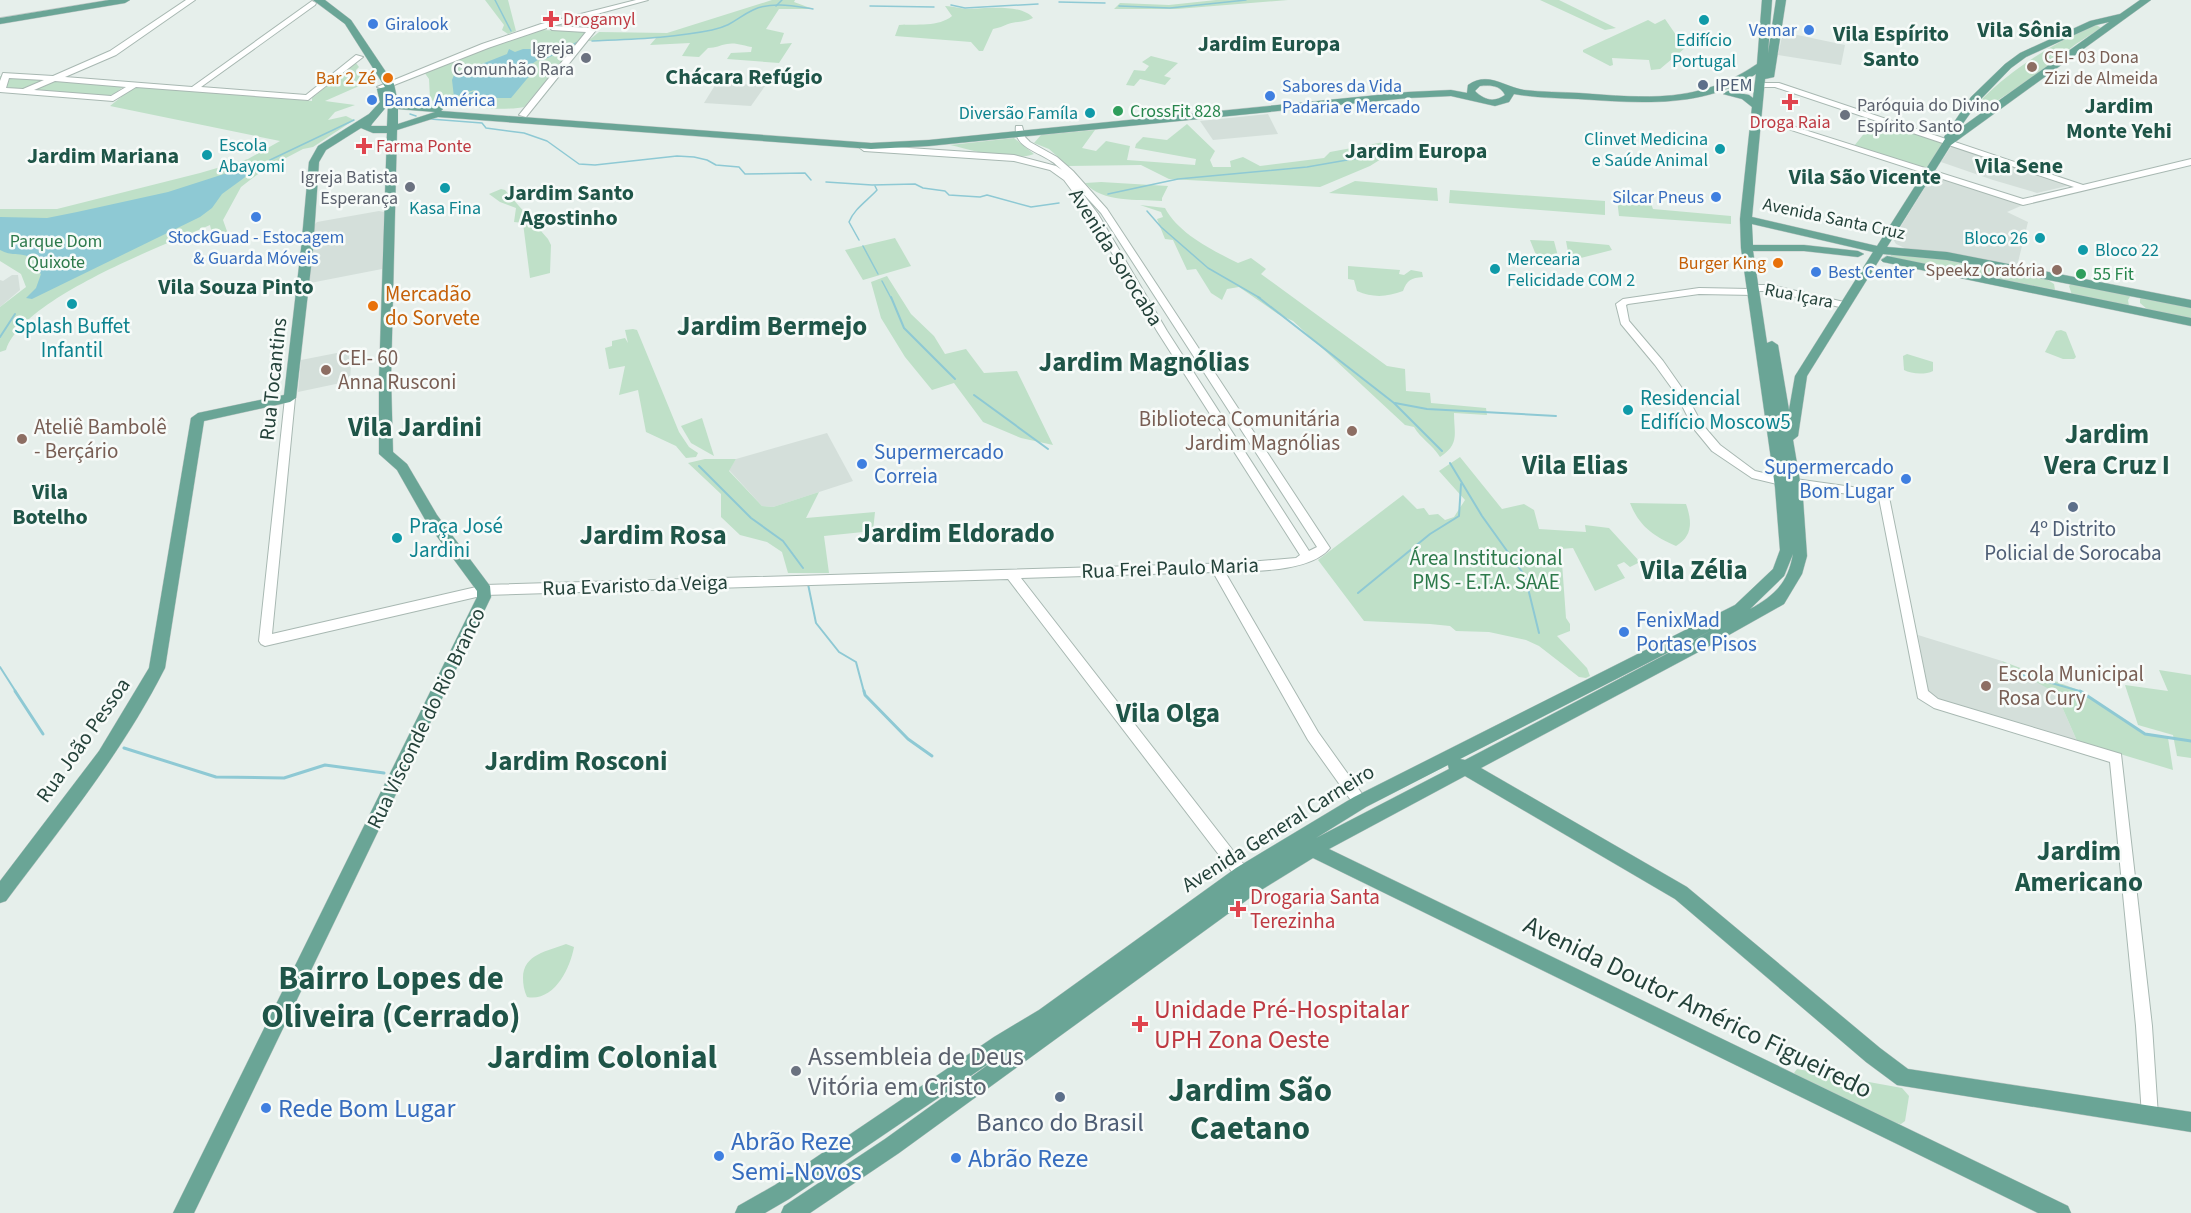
<svg xmlns="http://www.w3.org/2000/svg" width="2191" height="1213" font-family="'Source Sans 3',sans-serif">
<style>
.built{fill:#d4dfda}
.green{fill:#bfe0c8}
.water{fill:#8ec9d4}
.lines{fill:none;stroke-linecap:round;stroke-linejoin:round}
.stream-far2{stroke:#8ec9d4;stroke-width:1.5}
.stream-far1{stroke:#8ec9d4;stroke-width:2}
.stream{stroke:#8ec9d4;stroke-width:3}
.minor-casing{stroke:#a8b8b2;stroke-width:2}
.major-casing{stroke:#c2cac8;stroke-width:1}
.minor{fill:#fff;fill-rule:evenodd}
.major{fill:#6aa596;fill-rule:evenodd}
.health-dot{fill:#e0444e;stroke:#f7fbf9;stroke-width:2}
.culture-dot{fill:#0f9aa8;stroke:#f7fbf9;stroke-width:2}
.shop-dot{fill:#3f7fe0;stroke:#f7fbf9;stroke-width:2}
.worship-dot{fill:#6b7280;stroke:#f7fbf9;stroke-width:2}
.education-dot{fill:#8d6e63;stroke:#f7fbf9;stroke-width:2}
.food-dot{fill:#e8710a;stroke:#f7fbf9;stroke-width:2}
.service-dot{fill:#5c6f8a;stroke:#f7fbf9;stroke-width:2}
.leisure-dot{fill:#2e9e5b;stroke:#f7fbf9;stroke-width:2}
.labels{text-anchor:middle;dominant-baseline:central;stroke-width:5;stroke-linejoin:round;paint-order:stroke}
.far-health-label{font-size:18px;fill:#be3a42;stroke:#f7fbf9;text-anchor:start}
.far-shop-label{font-size:18px;fill:#366cbe;stroke:#f7fbf9;text-anchor:start}
.far-culture-label{font-size:18px;fill:#0d838f;stroke:#f7fbf9;text-anchor:end}
.far-worship-label{font-size:18px;fill:#5b616d;stroke:#f7fbf9;text-anchor:end}
.far-education-label{font-size:18px;fill:#785e54;stroke:#f7fbf9;text-anchor:start}
.far-food-label{font-size:18px;fill:#c56008;stroke:#f7fbf9;text-anchor:end}
.far-service-label{font-size:18px;fill:#4e5e75;stroke:#f7fbf9;text-anchor:start}
.far-leisure-label{font-size:18px;fill:#27864d;stroke:#f7fbf9;text-anchor:start}
.far-street-label{font-size:18px;fill:#24423a;stroke:#f7fbf9}
.far-park-label{font-size:18px;fill:#2d7a4b;stroke:#f7fbf9}
.street-label{font-size:21px;fill:#24423a;stroke:#f7fbf9}
.food-label{font-size:21px;fill:#c56008;stroke:#f7fbf9;text-anchor:start}
.culture-label{font-size:21px;fill:#0d838f;stroke:#f7fbf9;text-anchor:start}
.education-label{font-size:21px;fill:#785e54;stroke:#f7fbf9;text-anchor:start}
.shop-label{font-size:21px;fill:#366cbe;stroke:#f7fbf9;text-anchor:start}
.service-label{font-size:21px;fill:#4e5e75;stroke:#f7fbf9}
.park-label{font-size:21px;fill:#2d7a4b;stroke:#f7fbf9}
.health-label{font-size:21px;fill:#be3a42;stroke:#f7fbf9;text-anchor:start}
.far-district-label{font-size:22px;font-weight:bold;fill:#1f5548;stroke:#f7fbf9}
.neighbourhood-label{font-size:22px;font-weight:bold;fill:#1f5548;stroke:#f7fbf9}
.near-street-label{font-size:26px;fill:#24423a;stroke:#f7fbf9}
.near-health-label{font-size:26px;fill:#be3a42;stroke:#f7fbf9;text-anchor:start}
.near-worship-label{font-size:26px;fill:#5b616d;stroke:#f7fbf9;text-anchor:start}
.near-shop-label{font-size:26px;fill:#366cbe;stroke:#f7fbf9;text-anchor:start}
.near-service-label{font-size:26px;fill:#4e5e75;stroke:#f7fbf9}
.district-label{font-size:27px;font-weight:bold;fill:#1f5548;stroke:#f7fbf9}
.near-district-label{font-size:33px;font-weight:bold;fill:#1f5548;stroke:#f7fbf9}
</style>
<rect width="100%" height="100%" fill="#e6efeb"/>
<g class="built">
<polygon points="1783,32 1845,45 1841,65 1778,55"/>
<polygon points="717,82 765,86 751,106 704,103"/>
<polygon points="1268,114 1278,134 1213,140 1200,121"/>
<polygon points="1952,145 2071,185 2037,193 1993,180 1941,162"/>
<polygon points="1932,176 2023,205 2007,212 2028,222 2017,266 1946,253 1907,249 1896,244 1893,239"/>
<polygon points="379,211 384,212 382,269 310,283 308,281 314,225 317,222"/>
<polygon points="12,275 18,275 20,290 0,307 0,280 3,281"/>
<polygon points="352,350 350,381 298,392 301,360"/>
<polygon points="827,433 853,481 773,507 762,506 729,470 736,459"/>
<polygon points="1918,635 2002,661 2056,693 2077,741 1935,698 1928,692"/>
</g>
<g class="green">
<polygon points="485,0 508,0 516,31 508,34 502,30 504,25"/>
<path d="M772,0H795L794,2L813,9H779L766,29L784,33L780,44L792,43L779,63L727,59L731,53L751,52L752,47C745,46 735,42 727,44C720,45 716,48 708,48L699,57L682,56L690,43L650,45L656,38L588,41L599,32L667,33Z"/>
<polygon points="1216,0 1288,0 1177,9 1114,9 1120,3 1169,5"/>
<polygon points="1540,0 1559,0 1616,28 1605,30"/>
<path d="M945,6C953,6 961,9 969,9C986,8 1022,4 1033,18C1023,23 1015,21 1008,24C1003,26 999,28 993,29L983,51H979L971,42L895,36L899,25C916,24 939,27 952,16Z"/>
<polygon points="1665,19 1685,48 1660,69 1651,70 1649,60 1612,58 1613,65 1610,66 1583,52 1583,50 1648,20 1655,24"/>
<path d="M2095,24L2101,28L2076,44L2034,77L1992,104L1981,100C2014,67 2053,44 2095,24Z"/>
<path d="M537,30L585,31V34L524,107C511,111 439,108 430,99L429,79L424,72Z"/>
<polygon points="1151,56 1178,63 1164,76 1171,78 1165,85 1140,79 1134,86 1126,85 1134,70 1145,71 1149,66 1142,62"/>
<path d="M356,63L359,67L356,70V73L368,81L366,83L325,101L355,105L335,112L328,120L346,116L354,120L313,147L303,149L265,169L250,180L241,187L223,220L228,234L213,238L210,225C160,247 23,298 6,350L0,352V307L26,287L21,274L0,261V209H57L200,173L248,159L280,141L110,106L131,89L139,87L312,101V98Z"/>
<polygon points="0,76 120,85 123,87 114,94 107,96 0,87"/>
<polygon points="1875,120 1942,141 1942,144 1926,169 1854,146"/>
<polygon points="1187,124 1215,151 1210,160 1213,167 1231,167 1230,161 1243,157 1260,166 1324,158 1330,152 1384,142 1393,142 1397,149 1370,166 1320,187 1169,179 1141,165 1068,166 1049,149 1034,143 1041,135 1095,130 1082,148 1096,151 1106,141 1130,146 1127,160 1195,165 1196,159 1135,148 1136,144 1143,137 1167,140"/>
<path d="M1014,138L1034,154C1012,163 972,150 950,145Z"/>
<polygon points="1355,181 1437,188 1438,201 1329,193"/>
<path d="M1101,182L1168,186L1162,198V201C1137,199 1103,203 1085,183Z"/>
<polygon points="501,189 505,190 548,239 551,245 550,273 530,278 523,223 514,222 516,208 500,202 489,194"/>
<polygon points="1450,190 1605,201 1605,215 1449,203"/>
<polygon points="1617,199 1650,201 1653,209 1731,216 1731,224 1619,216"/>
<path d="M1140,205L1165,208C1179,234 1212,250 1238,263L1251,258L1266,269L1261,274L1387,366L1405,369L1406,391L1430,393L1431,403L1486,408L1487,415L1454,413C1454,434 1460,444 1440,457C1432,444 1421,439 1414,427L1405,425L1293,321L1278,314L1239,287L1227,289L1222,300L1211,293L1196,269L1187,270L1173,240L1165,239L1157,219L1163,217L1161,212Z"/>
<polygon points="895,238 911,266 863,280 845,250"/>
<polygon points="1530,240 1554,241 1559,260 1540,265"/>
<polygon points="1566,241 1609,245 1612,250 1573,260 1569,257"/>
<polygon points="1892,253 1942,259 2048,280 2054,284 2055,290 1890,257"/>
<path d="M1348,266L1400,270L1399,274L1404,275L1411,270L1422,272L1423,277C1411,278 1407,280 1403,291C1387,297 1373,298 1357,291L1354,280L1348,279Z"/>
<polygon points="887,276 911,314 934,336 945,354 966,349 984,373 1017,371 1053,445 1021,438 983,422 954,383 932,390 905,357 881,318 871,282"/>
<polygon points="2072,283 2131,295 2128,300 2129,306 2072,295 2069,286"/>
<polygon points="2145,296 2191,305 2191,320 2147,309 2140,303 2140,299"/>
<polygon points="633,329 637,330 679,432 689,447 698,453 696,457 686,458 676,446 646,432 638,390 619,395 625,366 609,369 605,348 612,346 612,341 625,338 628,343 625,330"/>
<polygon points="2061,330 2066,332 2076,357 2074,359 2063,359 2045,352 2056,331"/>
<path d="M1907,354L1933,362V371C1925,375 1911,374 1904,370L1903,356Z"/>
<polygon points="702,418 714,456 691,443 681,426"/>
<polygon points="1460,457 1502,509 1524,504 1534,510 1539,529 1586,532 1585,525 1609,528 1640,562 1630,567 1624,562 1617,565 1625,578 1595,591 1573,548 1561,549 1566,618 1570,624 1570,631 1557,636 1587,668 1590,676 1586,678 1579,677 1539,646 1526,640 1489,632 1456,631 1450,626 1430,624 1364,621 1318,560 1403,495 1417,509 1424,508 1429,515 1438,514 1445,520 1454,517 1465,500 1439,471"/>
<polygon points="705,459 736,459 729,471 762,506 773,507 819,492 806,518 875,512 873,531 824,536 829,573 788,573 782,552 767,542 740,535 721,517 721,494 688,463"/>
<path d="M1630,503L1686,504C1692,521 1693,536 1676,546C1653,536 1639,526 1630,503Z"/>
<polygon points="2002,661 2081,691 2145,734 2168,738 2173,770 2077,741 2056,693 2005,665"/>
<polygon points="2159,670 2191,675 2191,758 2177,756 2173,735 2138,725 2125,685 2168,691"/>
<path d="M566,944L574,947C570,969 554,1002 527,997C524,991 523,984 523,978C523,954 548,951 566,944Z"/>
<polygon points="1797,1069 1902,1088 1909,1096 1905,1121 1901,1124 1895,1123 1797,1076 1794,1073"/>
</g>
<g class="water">
<polygon points="509,49 515,52 523,49 541,49 547,55 554,55 541,61 541,59 539,59 526,68 531,74 511,98 472,98 456,101 479,93 474,90 454,97 452,80 454,75 507,54"/>
<path d="M252,165L259,167L222,194L212,208L200,217L32,299L26,298L36,288L41,274L39,272L40,264C20,248 17,259 0,250V217L47,218L77,212L168,192Z"/>
</g>
<g class="lines">
<g class="stream-far2">
<polyline points="495,0 511,31"/>
<polyline points="1059,2 1105,3"/>
<polyline points="951,5 965,8 1038,4"/>
<polyline points="776,6 782,0"/>
<polyline points="870,6 934,7"/>
<polyline points="1119,6 1170,8 1246,0"/>
<path d="M592,41C632,39 673,38 712,30C734,25 736,18 753,10C772,1 794,6 813,9"/>
<polyline points="554,55 578,42"/>
<polyline points="450,101 477,91"/>
<polyline points="410,114 416,116"/>
<polyline points="430,119 482,123 486,128 524,133 547,141 579,164 595,165 677,156 694,157 707,160 716,165 739,167 745,174 805,173 811,180"/>
<polyline points="270,160 354,120"/>
<polyline points="826,182 872,185 915,184 923,188 945,191 949,195 980,197 987,195 1031,207 1059,203"/>
<polyline points="1108,194 1178,179 1307,167 1370,156"/>
<polyline points="1147,211 1161,227 1208,268 1260,298"/>
<path d="M859,240L849,222C854,209 867,201 877,190L875,186"/>
<polyline points="863,246 878,274"/>
<polyline points="882,281 891,298"/>
</g>
<g class="stream-far1">
<polyline points="891,297 904,328 955,379"/>
<polyline points="1258,297 1394,403 1442,451"/>
<polyline points="0,337 15,314"/>
<polyline points="974,395 1048,449"/>
<polyline points="1395,403 1427,409 1556,416"/>
<polyline points="1450,463 1482,516 1525,576 1539,633"/>
<polyline points="699,466 751,518 783,541 803,568"/>
<polyline points="808,584 816,623 839,652 856,662 864,692"/>
<polyline points="1358,593 1430,534 1459,516 1461,484"/>
<polyline points="0,667 16,692"/>
<polyline points="2016,673 2083,692"/>
</g>
<g class="stream">
<polyline points="15,691 43,734"/>
<polyline points="864,691 865,695 908,739 932,756"/>
<polyline points="2080,691 2145,734 2191,741"/>
<polyline points="124,748 216,777 284,778 325,765 384,773"/>
</g>
<g class="minor-casing">
<g id="minor">
<path d="M186,0H195L116,55L65,77L192,87L312,1L316,3L315,5L201,87L306,95L356,55L363,57L308,100L136,87L113,101L0,92V81L3,73L53,76L110,51ZM9,78L44,80L23,89L6,88ZM55,81L126,87L111,96L34,90Z"/>
<polygon points="636,0 648,0 553,26 592,28 596,30 526,117 519,115 586,32 552,30 549,27 547,28 488,48 384,89 377,87 482,44 541,24"/>
<polygon points="1764,83 1779,83 2083,185 2191,159 2191,165 2023,205 1760,120 1767,118 2023,199 2074,187 1775,87 1764,87"/>
<path d="M1016,126H1022L1025,137L1030,142L1057,157L1073,171L1107,209L1330,548C1311,572 1254,571 1225,572L1318,732L1365,798L1367,802L1365,806L1360,808L1355,806L1308,740L1213,572L1021,578L1252,875L1254,880L1252,885L1247,887L1242,885L1008,579L485,595L265,646L261,644L259,641L285,398L290,394L295,398L272,634L485,585L1236,563L1296,558L1300,555L1157,331L1090,215L1064,180L1050,170L1014,161L864,151L860,148L864,145L1014,155L1056,166L1062,170C1058,167 1055,163 1051,161C1037,151 1013,147 1016,126ZM1080,190L1101,213L1317,547L1309,551L1167,331L1098,214Z"/>
<polygon points="1754,285 1770,285 1844,302 1849,305 1844,308 1770,291 1758,291 1757,294 1754,295 1699,294 1628,304 1626,305 1629,321 1663,361 1684,391 1702,424 1720,445 1755,471 1781,477 1888,492 1928,691 1938,699 2121,754 2152,1026 2158,1116 2156,1122 2150,1124 2144,1122 2142,1116 2136,1026 2110,762 1934,708 1918,698 1879,498 1781,485 1752,478 1712,451 1694,429 1676,394 1655,365 1621,324 1616,304 1623,299 1699,288 1750,289 1751,286"/>
</g>
</g>
<g class="major-casing">
<g id="major">
<polygon points="109,0 130,0 125,3 0,24 0,18"/>
<path d="M313,0H325L351,20L394,84L398,103L438,106L443,109L441,111L871,143L929,140L1408,92L1451,90L1467,93L1468,85C1488,71 1504,87 1524,90C1542,92 1561,92 1579,93C1647,98 1698,104 1757,64L1762,0H1772L1768,53L1776,0H1786L1774,77L1765,79L1752,217L1877,246L1945,139L1944,137L1971,97L2005,64L2020,53L2090,21L2120,14L2140,0H2151L1951,145L1887,247L1947,252L2191,300V308L1947,260L1883,254L1807,376L1798,436L1793,440L1803,499L1807,556L1802,574L1784,604L1704,649L1481,768L1687,887L1880,1048L1908,1069L2191,1112V1132L1897,1085L1866,1062L1675,899L1465,776L1329,849L2068,1206L2071,1213H2038L1313,858L1258,892L899,1153L810,1213H781L784,1206L885,1139L1003,1054L789,1199L765,1213H735L738,1206L775,1185L994,1037L1039,1010L1236,868L1354,797L1735,605L1773,569L1780,550L1775,487L1741,248L1740,219L1752,107L1742,99L1723,94L1728,91L1749,95L1753,98L1756,74C1703,109 1639,103 1578,99C1557,98 1536,98 1514,94L1509,102L1495,106L1451,96L1408,98L929,146L871,149L438,117L397,130L391,378L393,452L407,464L437,515L490,586L491,597L194,1213H173L477,597V591L427,523L397,470L379,454V378L387,133H373L361,128L326,150L319,162L313,249L296,398L290,402L204,421L165,668C122,753 63,825 6,901L0,903V881L99,751L149,668L191,418L198,413L284,395L301,249L309,162L318,146L369,114L380,102L377,89L385,87L345,24ZM2109,22L1959,129L1979,101L2011,68L2026,57L2096,25ZM1480,86C1490,85 1500,85 1505,95C1494,103 1484,100 1475,91ZM388,105L387,126H371L372,124ZM398,109L435,112L398,124ZM1752,224L1873,252L1795,376L1789,410L1778,345L1772,341L1767,343L1753,251H1804L1858,257L1864,254L1858,251L1804,245H1753ZM1793,554C1788,583 1775,595 1750,609L1784,576ZM1714,629L1465,760L1460,759ZM1448,765L1449,769L1316,838L1366,807Z"/>
<polygon points="1887,256 2191,318 2191,326 1883,262 1881,260"/>
</g>
</g>
<use href="#minor" class="minor"/>
<use href="#major" class="major"/>
</g>
<g class="health-dot">
<path d="M548 10h6v6h6v6h-6v6h-6v-6h-6v-6h6z"/>
<path d="M1787 93h6v6h6v6h-6v6h-6v-6h-6v-6h6z"/>
<path d="M361 137h6v6h6v6h-6v6h-6v-6h-6v-6h6z"/>
<path d="M1235 900h6v6h6v6h-6v6h-6v-6h-6v-6h6z"/>
<path d="M1137 1015h6v6h6v6h-6v6h-6v-6h-6v-6h6z"/>
</g>
<g class="culture-dot">
<circle cx="1704" cy="20" r="6"/>
<circle cx="1090" cy="113" r="6"/>
<circle cx="1720" cy="149" r="6"/>
<circle cx="207" cy="155" r="6"/>
<circle cx="445" cy="188" r="6"/>
<circle cx="2040" cy="238" r="6"/>
<circle cx="2083" cy="250" r="6"/>
<circle cx="1495" cy="269" r="6"/>
<circle cx="72" cy="304" r="6"/>
<circle cx="1628" cy="410" r="6"/>
<circle cx="397" cy="538" r="6"/>
</g>
<g class="shop-dot">
<circle cx="373" cy="24" r="6"/>
<circle cx="1809" cy="30" r="6"/>
<circle cx="1270" cy="96" r="6"/>
<circle cx="372" cy="100" r="6"/>
<circle cx="1716" cy="197" r="6"/>
<circle cx="256" cy="217" r="6"/>
<circle cx="1816" cy="272" r="6"/>
<circle cx="862" cy="464" r="6"/>
<circle cx="1906" cy="479" r="6"/>
<circle cx="1624" cy="632" r="6"/>
<circle cx="266" cy="1108" r="6"/>
<circle cx="719" cy="1156" r="6"/>
<circle cx="956" cy="1158" r="6"/>
</g>
<g class="worship-dot">
<circle cx="586" cy="58" r="6"/>
<circle cx="1845" cy="115" r="6"/>
<circle cx="410" cy="187" r="6"/>
<circle cx="796" cy="1071" r="6"/>
</g>
<g class="education-dot">
<circle cx="2032" cy="67" r="6"/>
<circle cx="2057" cy="270" r="6"/>
<circle cx="326" cy="370" r="6"/>
<circle cx="1352" cy="431" r="6"/>
<circle cx="22" cy="439" r="6"/>
<circle cx="1986" cy="686" r="6"/>
</g>
<g class="food-dot">
<circle cx="388" cy="78" r="6"/>
<circle cx="1778" cy="263" r="6"/>
<circle cx="373" cy="306" r="6"/>
</g>
<g class="service-dot">
<circle cx="1703" cy="85" r="6"/>
<circle cx="2073" cy="507" r="6"/>
<circle cx="1060" cy="1097" r="6"/>
</g>
<g class="leisure-dot">
<circle cx="1118" cy="111" r="6"/>
<circle cx="2081" cy="274" r="6"/>
</g>
<g class="labels">
<g class="far-health-label">
<text x="563" y="19">Drogamyl</text>
<text x="1790" y="122" text-anchor="middle">Droga Raia</text>
<text x="376" y="146">Farma Ponte</text>
</g>
<g class="far-shop-label">
<text x="385" y="24">Giralook</text>
<text x="1797" y="30" text-anchor="end">Vemar</text>
<text x="1282" y="86">Sabores da Vida<tspan x="1282" dy="21">Padaria e Mercado</tspan></text>
<text x="384" y="100">Banca América</text>
<text x="1704" y="197" text-anchor="end">Silcar Pneus</text>
<text x="256" y="237" text-anchor="middle">StockGuad - Estocagem<tspan x="256" dy="21">&amp; Guarda Móveis</tspan></text>
<text x="1828" y="272">Best Center</text>
</g>
<g class="far-culture-label">
<text x="1704" y="40" text-anchor="middle">Edifício<tspan x="1704" dy="21">Portugal</tspan></text>
<text x="1078" y="113">Diversão Famíla</text>
<text x="1708" y="139">Clinvet Medicina<tspan x="1708" dy="21">e Saúde Animal</tspan></text>
<text x="219" y="145" text-anchor="start">Escola<tspan x="219" dy="21">Abayomi</tspan></text>
<text x="445" y="208" text-anchor="middle">Kasa Fina</text>
<text x="2028" y="238">Bloco 26</text>
<text x="2095" y="250" text-anchor="start">Bloco 22</text>
<text x="1507" y="259" text-anchor="start">Mercearia<tspan x="1507" dy="21">Felicidade COM 2</tspan></text>
</g>
<g class="far-worship-label">
<text x="574" y="48">Igreja<tspan x="574" dy="21">Comunhão Rara</tspan></text>
<text x="1857" y="105" text-anchor="start">Paróquia do Divino<tspan x="1857" dy="21">Espírito Santo</tspan></text>
<text x="398" y="177">Igreja Batista<tspan x="398" dy="21">Esperança</tspan></text>
</g>
<g class="far-education-label">
<text x="2044" y="57">CEI- 03 Dona<tspan x="2044" dy="21">Zizi de Almeida</tspan></text>
<text x="2045" y="270" text-anchor="end">Speekz Oratória</text>
</g>
<g class="far-food-label">
<text x="376" y="78">Bar 2 Zé</text>
<text x="1766" y="263">Burger King</text>
</g>
<g class="far-service-label">
<text x="1715" y="85">IPEM</text>
</g>
<g class="far-leisure-label">
<text x="1130" y="111">CrossFit 828</text>
<text x="2093" y="274">55 Fit</text>
</g>
<g class="far-street-label">
<text transform="translate(1834 219) rotate(12)">Avenida Santa Cruz</text>
<text transform="translate(1799 296) rotate(11)">Rua Içara</text>
</g>
<g class="far-park-label">
<text x="56" y="241">Parque Dom<tspan x="56" dy="21">Quixote</tspan></text>
</g>
<g class="street-label">
<text transform="translate(1116 257) rotate(58)">Avenida Sorocaba</text>
<text transform="translate(273 379) rotate(-84)">Rua Tocantins</text>
<text transform="translate(1170 568) rotate(-2)">Rua Frei Paulo Maria</text>
<text transform="translate(635 585) rotate(-2)">Rua Evaristo da Veiga</text>
<text transform="translate(426 718) rotate(-64)">Rua Visconde do Rio Branco</text>
<text transform="translate(83 740) rotate(-55)">Rua João Pessoa</text>
<text transform="translate(1278 828) rotate(-32)">Avenida General Carneiro</text>
</g>
<g class="food-label">
<text x="385" y="294">Mercadão<tspan x="385" dy="24">do Sorvete</tspan></text>
</g>
<g class="culture-label">
<text x="72" y="326" text-anchor="middle">Splash Buffet<tspan x="72" dy="24">Infantil</tspan></text>
<text x="1640" y="398">Residencial<tspan x="1640" dy="24">Edifício Moscow5</tspan></text>
<text x="409" y="526">Praça José<tspan x="409" dy="24">Jardini</tspan></text>
</g>
<g class="education-label">
<text x="338" y="358">CEI- 60<tspan x="338" dy="24">Anna Rusconi</tspan></text>
<text x="1340" y="419" text-anchor="end">Biblioteca Comunitária<tspan x="1340" dy="24">Jardim Magnólias</tspan></text>
<text x="34" y="427">Ateliê Bambolê<tspan x="34" dy="24">- Berçário</tspan></text>
<text x="1998" y="674">Escola Municipal<tspan x="1998" dy="24">Rosa Cury</tspan></text>
</g>
<g class="shop-label">
<text x="874" y="452">Supermercado<tspan x="874" dy="24">Correia</tspan></text>
<text x="1894" y="467" text-anchor="end">Supermercado<tspan x="1894" dy="24">Bom Lugar</tspan></text>
<text x="1636" y="620">FenixMad<tspan x="1636" dy="24">Portas e Pisos</tspan></text>
</g>
<g class="service-label">
<text x="2073" y="529">4º Distrito<tspan x="2073" dy="24">Policial de Sorocaba</tspan></text>
</g>
<g class="park-label">
<text x="1486" y="558">Área Institucional<tspan x="1486" dy="24">PMS - E.T.A. SAAE</tspan></text>
</g>
<g class="health-label">
<text x="1250" y="897">Drogaria Santa<tspan x="1250" dy="24">Terezinha</tspan></text>
</g>
<g class="far-district-label">
<text x="2025" y="30">Vila Sônia</text>
<text x="1891" y="34">Vila Espírito<tspan x="1891" dy="25">Santo</tspan></text>
<text x="1269" y="44">Jardim Europa</text>
<text x="744" y="77">Chácara Refúgio</text>
<text x="2119" y="106">Jardim<tspan x="2119" dy="25">Monte Yehi</tspan></text>
<text x="1416" y="151">Jardim Europa</text>
<text x="103" y="156">Jardim Mariana</text>
<text x="2019" y="166">Vila Sene</text>
<text x="1865" y="177">Vila São Vicente</text>
<text x="569" y="193">Jardim Santo<tspan x="569" dy="25">Agostinho</tspan></text>
<text x="236" y="287">Vila Souza Pinto</text>
</g>
<g class="neighbourhood-label">
<text x="50" y="492">Vila<tspan x="50" dy="25">Botelho</tspan></text>
</g>
<g class="near-street-label">
<text transform="translate(1698 1007) rotate(26)">Avenida Doutor Américo Figueiredo</text>
</g>
<g class="near-health-label">
<text x="1154" y="1009">Unidade Pré-Hospitalar<tspan x="1154" dy="30">UPH Zona Oeste</tspan></text>
</g>
<g class="near-worship-label">
<text x="808" y="1056">Assembleia de Deus<tspan x="808" dy="30">Vitória em Cristo</tspan></text>
</g>
<g class="near-shop-label">
<text x="278" y="1108">Rede Bom Lugar</text>
<text x="731" y="1141">Abrão Reze<tspan x="731" dy="30">Semi-Novos</tspan></text>
<text x="968" y="1158">Abrão Reze</text>
</g>
<g class="near-service-label">
<text x="1060" y="1122">Banco do Brasil</text>
</g>
<g class="district-label">
<text x="772" y="326">Jardim Bermejo</text>
<text x="1144" y="362">Jardim Magnólias</text>
<text x="415" y="427">Vila Jardini</text>
<text x="2107" y="434">Jardim<tspan x="2107" dy="31">Vera Cruz I</tspan></text>
<text x="1575" y="465">Vila Elias</text>
<text x="956" y="533">Jardim Eldorado</text>
<text x="653" y="535">Jardim Rosa</text>
<text x="1694" y="570">Vila Zélia</text>
<text x="1168" y="713">Vila Olga</text>
<text x="576" y="761">Jardim Rosconi</text>
<text x="2079" y="851">Jardim<tspan x="2079" dy="31">Americano</tspan></text>
</g>
<g class="near-district-label">
<text x="391" y="978">Bairro Lopes de<tspan x="391" dy="38">Oliveira (Cerrado)</tspan></text>
<text x="602" y="1057">Jardim Colonial</text>
<text x="1250" y="1090">Jardim São<tspan x="1250" dy="38">Caetano</tspan></text>
</g>
</g>
</svg>
